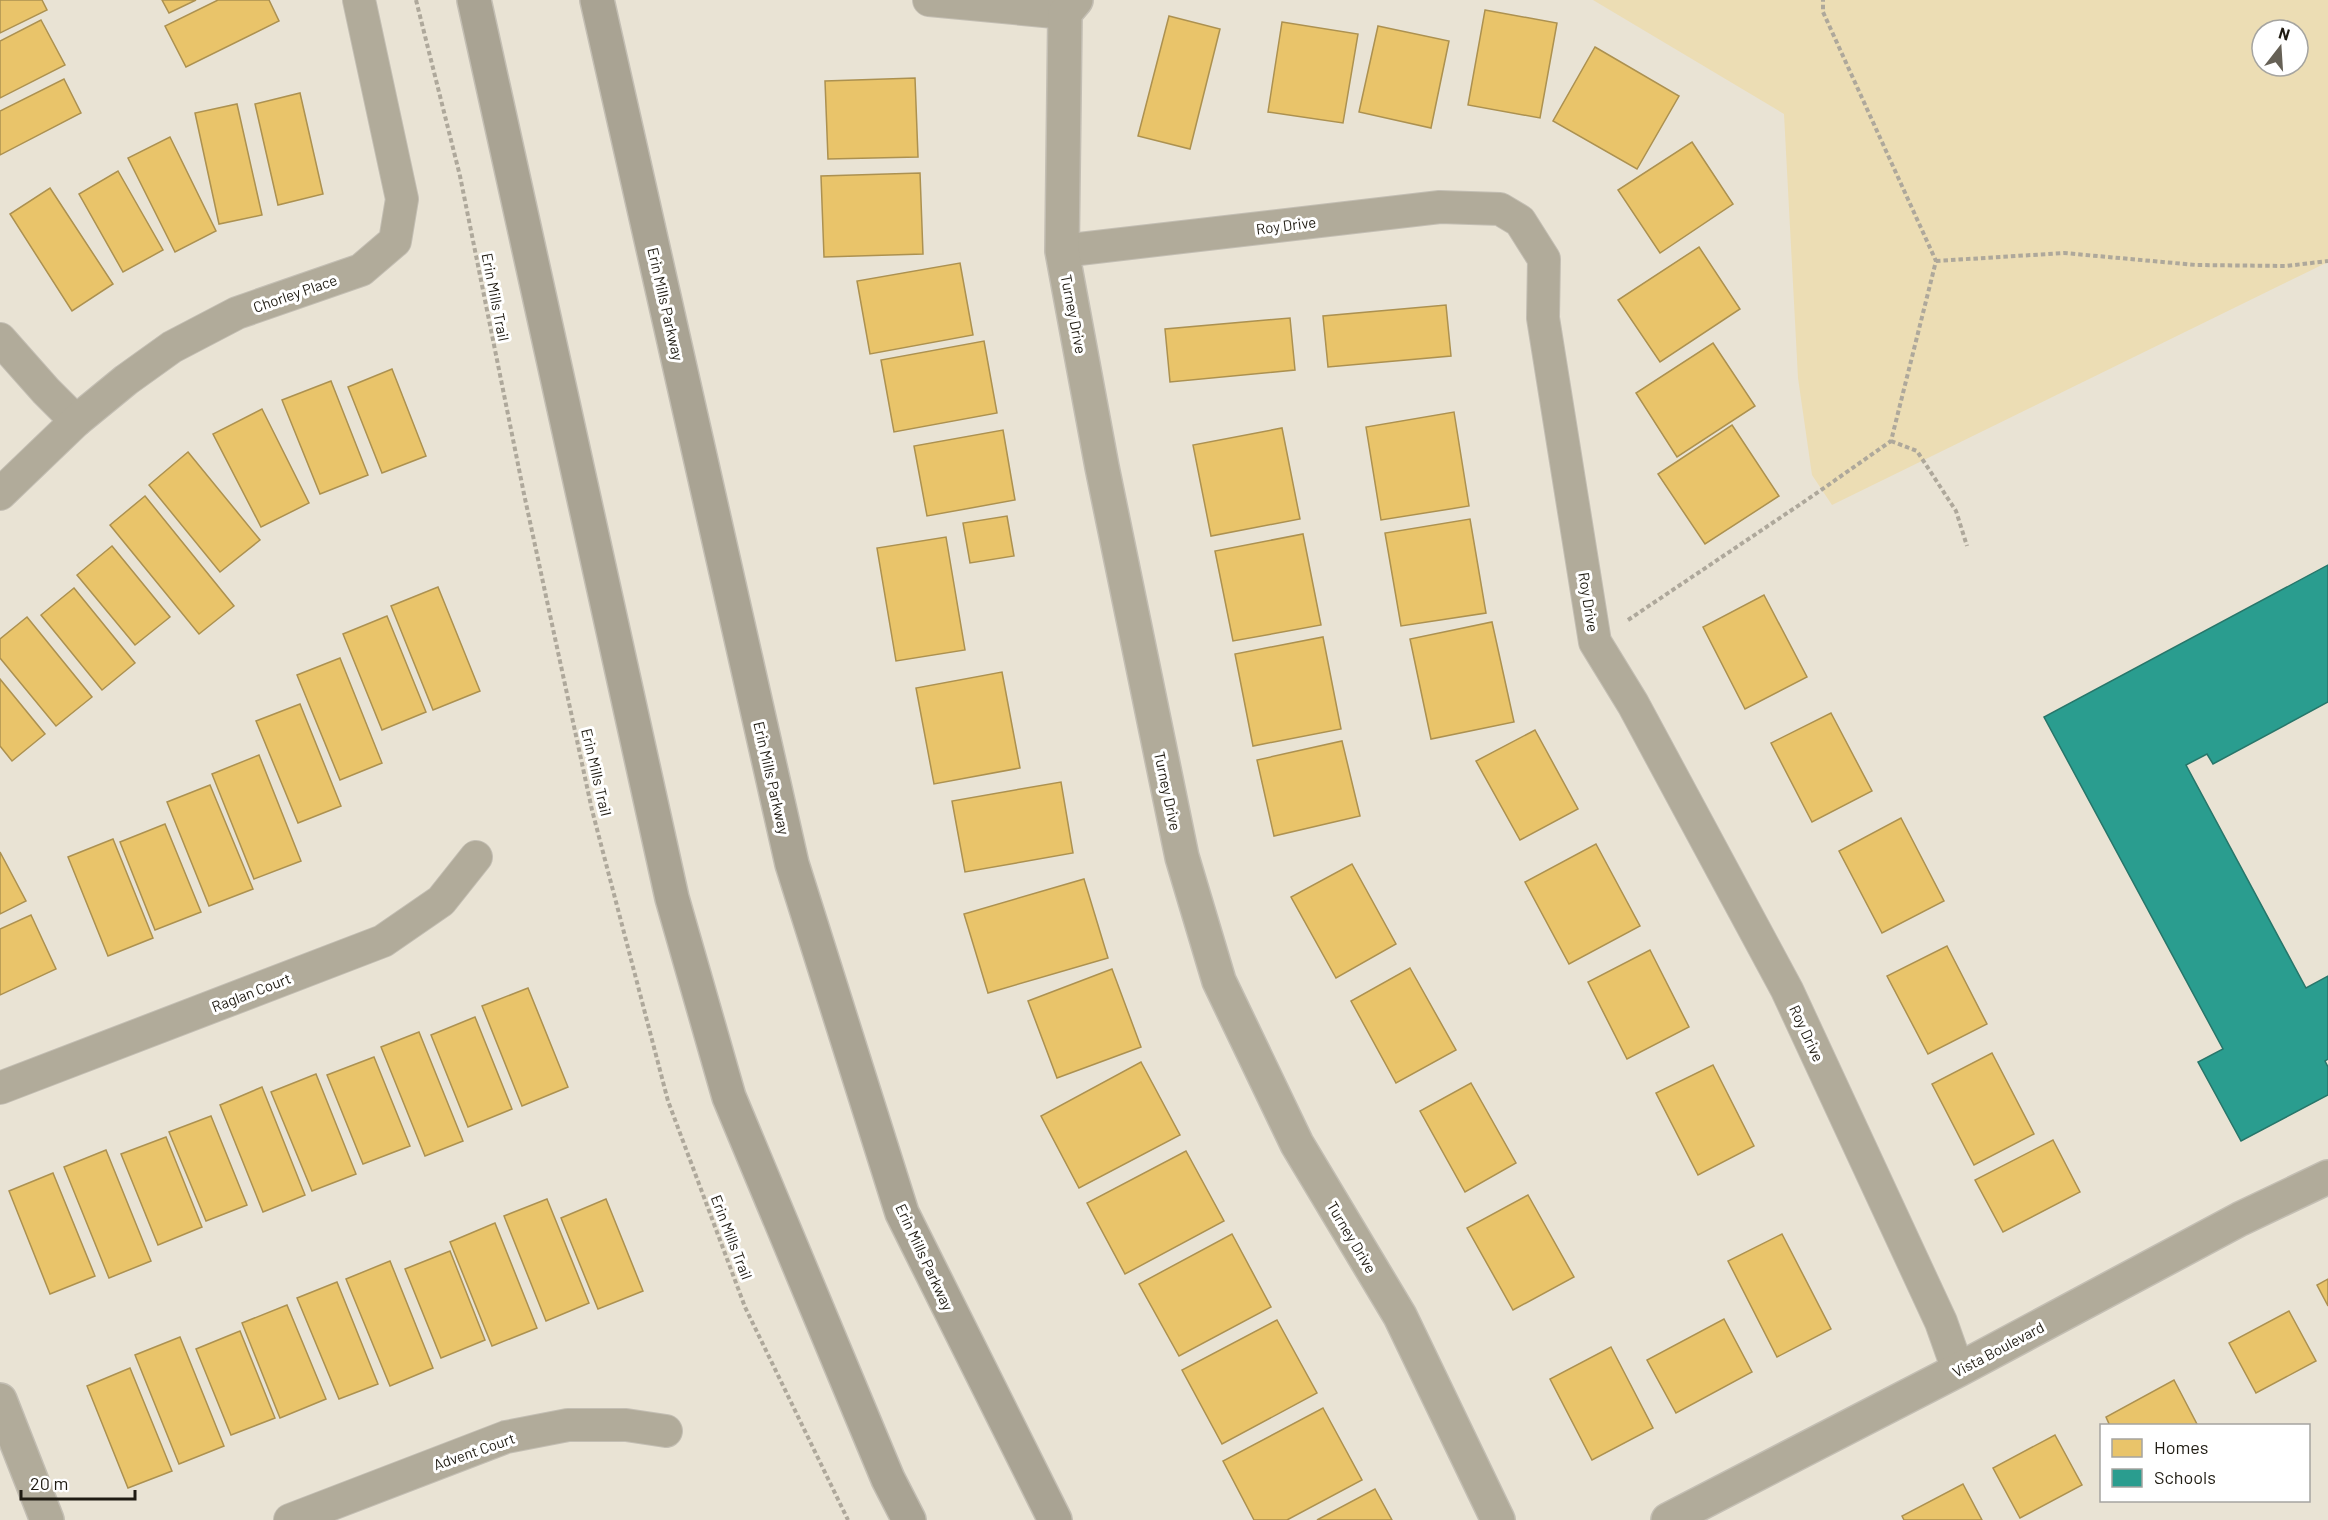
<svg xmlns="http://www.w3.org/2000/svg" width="2328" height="1520" font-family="Barlow,sans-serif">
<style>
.green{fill:#ecddb4;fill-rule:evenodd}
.homes{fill:#e9c46a;stroke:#ac9150;stroke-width:1.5}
.schools{fill:#2a9d8f;stroke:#27766a;stroke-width:1.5}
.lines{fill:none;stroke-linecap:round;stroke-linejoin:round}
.minor-casing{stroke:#c3beb3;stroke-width:34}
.tertiary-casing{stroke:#c3beb3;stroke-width:36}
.primary-casing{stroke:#c3beb3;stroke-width:36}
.path{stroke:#aea89b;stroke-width:4;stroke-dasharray:4.5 3;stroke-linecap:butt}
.minor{stroke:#b1ab9a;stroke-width:32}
.tertiary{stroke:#b1ab9a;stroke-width:33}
.primary{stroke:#a9a393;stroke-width:33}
.labels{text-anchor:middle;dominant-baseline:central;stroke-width:6;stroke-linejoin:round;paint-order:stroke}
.street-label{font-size:15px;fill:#1f1b12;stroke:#fff}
</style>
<rect width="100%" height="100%" fill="#e9e3d4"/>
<path class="green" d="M1593,0H2328V262L1832,505L1812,475L1798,378L1784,114ZM2262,30H2298V66H2262Z"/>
<g class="homes">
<polygon points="0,0 42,0 47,10 0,33"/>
<polygon points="162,0 196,0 169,13"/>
<polygon points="218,0 269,0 279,21 186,67 165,26"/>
<polygon points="1485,10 1557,23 1540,118 1468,105"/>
<polygon points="1169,16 1220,29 1190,149 1138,136"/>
<polygon points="41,20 65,65 0,98 0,41"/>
<polygon points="1282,22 1358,34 1343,123 1268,112"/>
<polygon points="1378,26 1449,41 1431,128 1359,112"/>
<polygon points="1595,47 1679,96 1637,169 1553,121"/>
<polygon points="915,78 918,157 828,159 825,81"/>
<polygon points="64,79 81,113 0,155 0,111"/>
<polygon points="300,93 323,194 278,205 255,104"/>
<polygon points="237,104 262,215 219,224 195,113"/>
<polygon points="170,137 216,231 175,252 128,158"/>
<polygon points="1692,142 1733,204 1660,253 1618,190"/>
<polygon points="118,171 163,250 123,272 79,194"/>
<polygon points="920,173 923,254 824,257 821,176"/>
<polygon points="50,188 113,284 72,311 10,214"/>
<polygon points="1699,247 1740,309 1660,362 1618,300"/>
<polygon points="960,263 973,335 870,354 857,281"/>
<polygon points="1446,305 1451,356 1328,367 1323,316"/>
<polygon points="1290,318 1295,370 1170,382 1165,329"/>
<polygon points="984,341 997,413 894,432 881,360"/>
<polygon points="1713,343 1755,406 1677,457 1636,393"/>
<polygon points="392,369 426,456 382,473 348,387"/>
<polygon points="331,381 368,475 320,494 282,400"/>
<polygon points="262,409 309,503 261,527 213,434"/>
<polygon points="1454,412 1469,506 1381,520 1366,427"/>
<polygon points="1732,425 1779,496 1705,544 1658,474"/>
<polygon points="1282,428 1300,519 1211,536 1193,445"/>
<polygon points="1003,430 1015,500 927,516 914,446"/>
<polygon points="188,452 260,540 220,572 149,485"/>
<polygon points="145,496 234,606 199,634 110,525"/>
<polygon points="1007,516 1014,556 970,563 963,523"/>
<polygon points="1470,519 1486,613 1401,626 1385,533"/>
<polygon points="1303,534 1321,625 1233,641 1215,551"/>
<polygon points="946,537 965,650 896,661 877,548"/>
<polygon points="112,546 170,617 135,645 77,575"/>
<polygon points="438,587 480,691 433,710 391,606"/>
<polygon points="74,588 135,663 102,690 41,615"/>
<polygon points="1764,595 1807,677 1745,709 1703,627"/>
<polygon points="387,616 426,712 382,730 343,634"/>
<polygon points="27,617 92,697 56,726 0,658 0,639"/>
<polygon points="1492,622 1514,722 1431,739 1410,639"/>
<polygon points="1323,637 1341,729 1253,746 1235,654"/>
<polygon points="340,658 382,763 340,780 297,675"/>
<polygon points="1002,672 1020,768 934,784 916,688"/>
<polygon points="0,679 45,734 12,761 0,746"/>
<polygon points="300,704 341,806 298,823 256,721"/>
<polygon points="1831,713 1872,791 1812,822 1771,743"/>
<polygon points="1535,730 1578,809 1520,840 1476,761"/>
<polygon points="1342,741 1360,816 1274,836 1257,760"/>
<polygon points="259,755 301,861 254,879 212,774"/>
<polygon points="1061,782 1073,853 965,872 952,801"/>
<polygon points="210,785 253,889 209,906 167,802"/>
<polygon points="1901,818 1944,901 1882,933 1839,851"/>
<polygon points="165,824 201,912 155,930 120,842"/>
<polygon points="113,839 153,938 108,956 68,857"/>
<polygon points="1596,844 1640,926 1569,964 1525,882"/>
<polygon points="0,852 26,901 0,914"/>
<polygon points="1352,864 1396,944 1336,978 1291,897"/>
<polygon points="1084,879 1108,958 988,993 964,914"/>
<polygon points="31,915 56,969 0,995 0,929"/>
<polygon points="1947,946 1987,1024 1928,1054 1887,976"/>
<polygon points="1650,950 1689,1027 1627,1059 1588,982"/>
<polygon points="1410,968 1456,1050 1396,1083 1351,1001"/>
<polygon points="1112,969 1141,1047 1057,1078 1028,1001"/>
<polygon points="528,988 568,1087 522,1106 482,1006"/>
<polygon points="475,1017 512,1109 468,1127 431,1035"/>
<polygon points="419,1032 463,1141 425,1156 381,1047"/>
<polygon points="1992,1053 2034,1134 1974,1165 1932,1084"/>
<polygon points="374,1057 410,1146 363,1164 327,1075"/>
<polygon points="1141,1062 1180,1135 1079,1188 1041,1116"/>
<polygon points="1713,1065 1754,1146 1698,1175 1656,1093"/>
<polygon points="316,1074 356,1174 312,1191 271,1092"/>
<polygon points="1471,1083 1516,1163 1465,1192 1420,1111"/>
<polygon points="262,1087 305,1195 263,1212 220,1105"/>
<polygon points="211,1116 247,1205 206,1221 169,1132"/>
<polygon points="166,1137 202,1227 158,1245 121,1154"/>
<polygon points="2053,1140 2080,1192 2003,1232 1975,1180"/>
<polygon points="106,1150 151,1261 109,1278 64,1167"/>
<polygon points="1186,1151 1224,1221 1125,1274 1087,1203"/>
<polygon points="53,1173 95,1276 50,1294 9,1191"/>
<polygon points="1528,1195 1574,1277 1513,1310 1467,1228"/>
<polygon points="547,1199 589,1303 546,1321 504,1216"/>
<polygon points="606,1199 643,1291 598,1309 561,1218"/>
<polygon points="495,1223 537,1328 492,1346 450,1242"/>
<polygon points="1232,1234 1271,1307 1179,1356 1139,1284"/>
<polygon points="1782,1234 1831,1329 1777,1357 1728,1261"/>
<polygon points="450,1251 485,1340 441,1358 405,1269"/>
<polygon points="390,1261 433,1368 390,1386 346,1279"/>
<polygon points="2328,1279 2328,1306 2317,1285"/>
<polygon points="337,1282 378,1384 339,1399 297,1298"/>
<polygon points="287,1305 326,1399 280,1418 242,1323"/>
<polygon points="2289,1311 2316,1361 2256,1393 2229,1343"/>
<polygon points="1724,1319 1752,1372 1676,1413 1647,1360"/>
<polygon points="1277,1320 1317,1393 1222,1444 1182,1370"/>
<polygon points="240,1331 275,1418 231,1435 196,1349"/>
<polygon points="180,1337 224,1446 179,1464 135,1355"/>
<polygon points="1611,1347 1653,1428 1592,1460 1550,1379"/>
<polygon points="130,1368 172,1471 128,1488 87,1386"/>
<polygon points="2174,1380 2198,1426 2110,1426 2106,1417"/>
<polygon points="1323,1408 1362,1480 1287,1520 1254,1520 1223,1461"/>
<polygon points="2055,1435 2082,1485 2020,1518 1993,1468"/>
<polygon points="1963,1484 1982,1520 1904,1520 1902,1516"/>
<polygon points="1375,1489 1392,1520 1317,1520"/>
</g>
<polygon class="schools" points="2328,565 2328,702 2213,764 2207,754 2186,765 2306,988 2328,976 2328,1059 2325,1061 2328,1067 2328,1095 2241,1141 2198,1062 2223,1049 2044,717"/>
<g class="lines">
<g class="minor-casing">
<g id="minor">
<polyline points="929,0 1065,13"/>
<polyline points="1062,251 1440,207 1500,209 1520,221 1544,259 1543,318 1595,642 1633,704 1787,990 1941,1322 1958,1370"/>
<polyline points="0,339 46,391 76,421"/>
<polyline points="0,494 76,421 126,380 172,347 237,313 361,270 395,241 402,199 359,0"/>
<polyline points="0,1088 383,941 441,901 476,857"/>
<polyline points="290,1520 506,1437 568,1425 626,1425 666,1431"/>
</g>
</g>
<g class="tertiary-casing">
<g id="tertiary">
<polyline points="1076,0 1065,13 1062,251 1102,467 1182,857 1219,981 1297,1144 1400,1316 1498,1520"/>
<polyline points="0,1400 47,1520"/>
<polyline points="1668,1520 1958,1370 2240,1219 2328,1177"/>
</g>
</g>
<g class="primary-casing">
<g id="primary">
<polyline points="474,0 672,898 729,1097 888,1479 909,1520"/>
<polyline points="597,0 792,864 902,1213 1055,1520"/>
</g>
</g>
<g class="path">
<polyline points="416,0 460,176 524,494 592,810 668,1101 745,1307 848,1520"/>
<polyline points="1936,261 2064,253 2196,265 2286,266 2328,261"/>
<polyline points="1891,441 1917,451 1956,511 1967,546"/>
<polyline points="1628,620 1814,495 1891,441 1936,261 1823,12 1823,0"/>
</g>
<use href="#minor" class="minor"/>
<use href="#tertiary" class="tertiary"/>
<use href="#primary" class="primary"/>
</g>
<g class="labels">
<g class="street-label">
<text transform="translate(1286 225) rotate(-7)">Roy Drive</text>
<text transform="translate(295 293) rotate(-19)">Chorley Place</text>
<text transform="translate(496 297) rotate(79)">Erin Mills Trail</text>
<text transform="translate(666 304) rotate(77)">Erin Mills Parkway</text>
<text transform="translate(1074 314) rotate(79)">Turney Drive</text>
<text transform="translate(1589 602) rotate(81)">Roy Drive</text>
<text transform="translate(597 772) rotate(77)">Erin Mills Trail</text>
<text transform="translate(772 778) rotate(77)">Erin Mills Parkway</text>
<text transform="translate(1168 791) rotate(78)">Turney Drive</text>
<text transform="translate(251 992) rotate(-21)">Raglan Court</text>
<text transform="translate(1807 1033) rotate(65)">Roy Drive</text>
<text transform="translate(732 1237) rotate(69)">Erin Mills Trail</text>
<text transform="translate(1352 1237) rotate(59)">Turney Drive</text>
<text transform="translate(925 1257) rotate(65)">Erin Mills Parkway</text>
<text transform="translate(1998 1349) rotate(-28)">Vista Boulevard</text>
<text transform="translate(474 1451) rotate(-19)">Advent Court</text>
</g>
</g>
<rect x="2100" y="1424" width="210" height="78" fill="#ffffff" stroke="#a5a4a0" stroke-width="1.5"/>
<rect x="2112" y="1439" width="30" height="18" fill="#e9c46a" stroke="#a5a4a0" stroke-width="1.5"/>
<text x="2154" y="1454" font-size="18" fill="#1f1b12">Homes</text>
<rect x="2112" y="1469" width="30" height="18" fill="#2a9d8f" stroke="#a5a4a0" stroke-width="1.5"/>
<text x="2154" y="1484" font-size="18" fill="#1f1b12">Schools</text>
<g transform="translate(2280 48) rotate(17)"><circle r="28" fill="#ffffff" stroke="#a5a4a0" stroke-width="1.5"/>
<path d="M0-4.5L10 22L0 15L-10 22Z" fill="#666156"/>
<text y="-9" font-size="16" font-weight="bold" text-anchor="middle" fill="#1f1b12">N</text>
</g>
<path d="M21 1490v9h114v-9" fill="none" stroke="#1f1b12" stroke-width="3"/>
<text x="30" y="1490" font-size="18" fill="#1f1b12" stroke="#ffffff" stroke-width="4.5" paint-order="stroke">20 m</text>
</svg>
